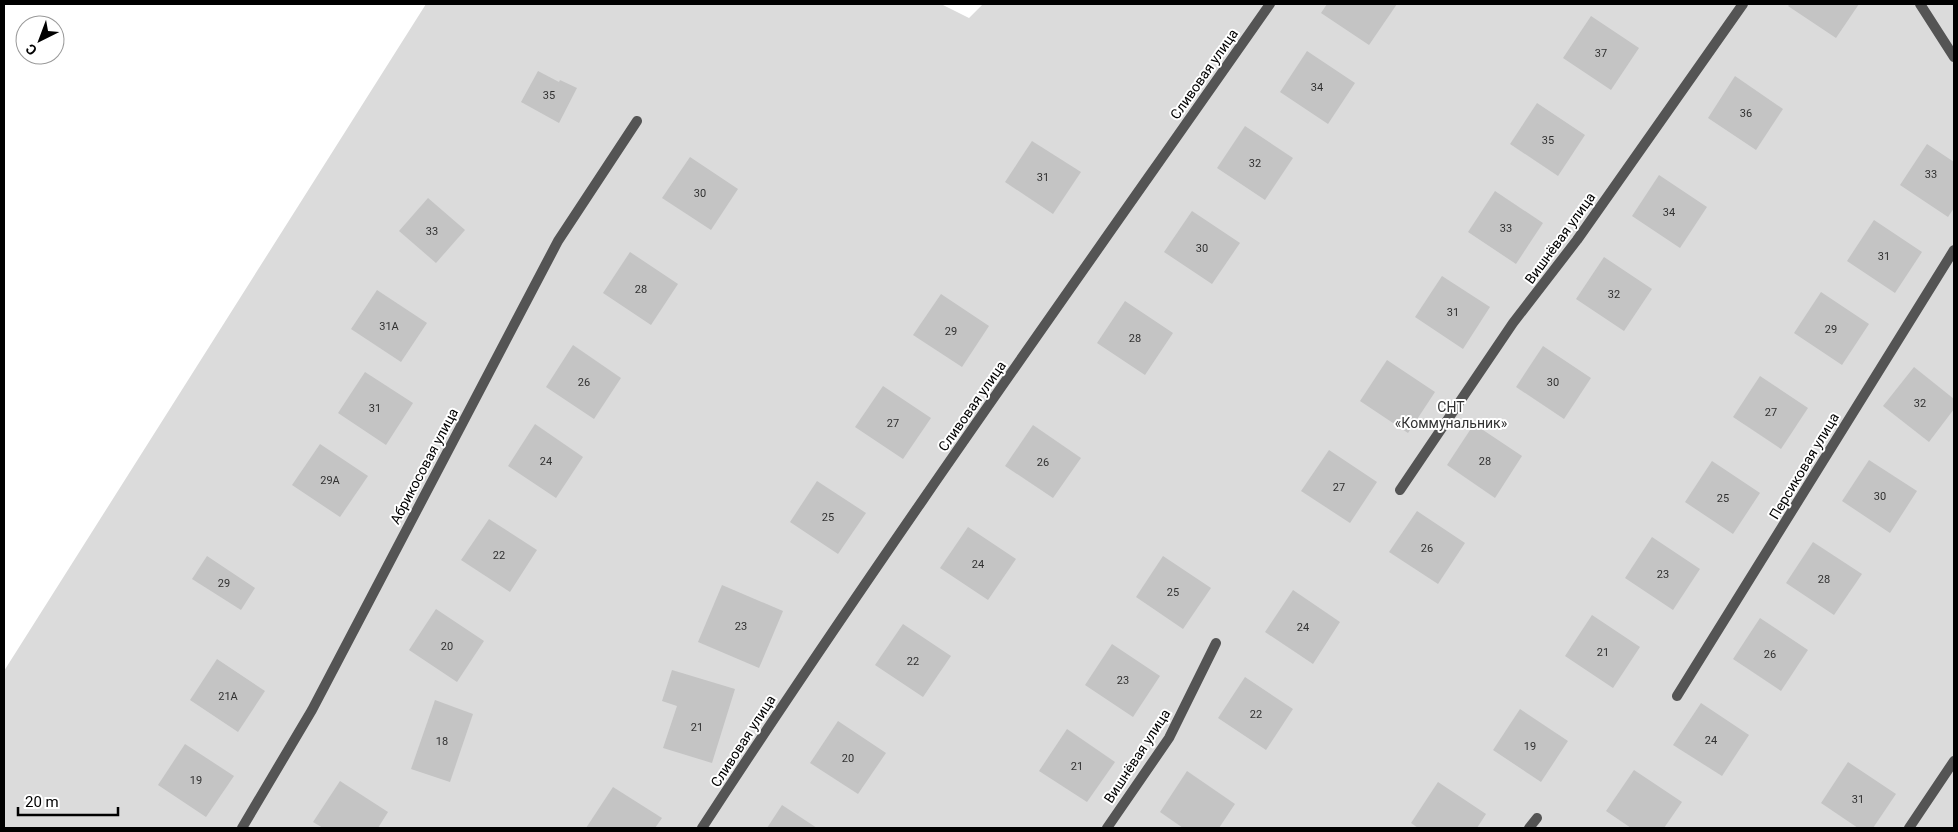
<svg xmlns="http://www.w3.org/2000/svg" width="1958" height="832" font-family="Roboto,sans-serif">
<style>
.green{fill:#dbdbdb}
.building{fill:#c4c4c4}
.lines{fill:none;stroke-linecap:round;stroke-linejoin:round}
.street{stroke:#545454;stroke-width:10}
.labels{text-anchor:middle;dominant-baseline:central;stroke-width:4;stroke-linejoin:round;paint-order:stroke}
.number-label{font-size:11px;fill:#313131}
.street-label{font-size:14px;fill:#000;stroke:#fff}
.park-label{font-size:14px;fill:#323232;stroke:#fff}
</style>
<rect width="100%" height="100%" fill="#fff"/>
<polygon class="green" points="426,4 941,4 969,18 983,4 1954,4 1954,828 4,828 4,671"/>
<g class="building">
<polygon points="1327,4 1397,4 1369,45 1321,13"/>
<polygon points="1790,4 1859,4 1836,38 1788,6"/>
<polygon points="1591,16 1639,48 1611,90 1563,58"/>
<polygon points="1307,51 1355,83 1328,124 1280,92"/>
<polygon points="538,71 559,82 560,80 577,88 559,123 521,102"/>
<polygon points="1735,76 1783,109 1756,150 1708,118"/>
<polygon points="1537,103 1585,135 1558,176 1510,144"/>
<polygon points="1245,126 1293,158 1265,200 1217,168"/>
<polygon points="1032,141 1081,172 1053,214 1005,182"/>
<polygon points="1927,144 1954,162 1954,208 1948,217 1900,185"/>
<polygon points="690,157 738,189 711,230 662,198"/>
<polygon points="1659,175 1707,207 1680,248 1632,216"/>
<polygon points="1495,191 1543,223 1516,264 1468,232"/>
<polygon points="428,198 465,230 436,263 399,231"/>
<polygon points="1192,211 1240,243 1212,284 1164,252"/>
<polygon points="1874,220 1922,252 1895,293 1847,261"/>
<polygon points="630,252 678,284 651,325 603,293"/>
<polygon points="1604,257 1652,289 1624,331 1576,299"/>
<polygon points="1442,276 1490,307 1463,349 1415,317"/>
<polygon points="377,290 427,323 401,362 351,329"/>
<polygon points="1821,292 1869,324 1842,365 1794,333"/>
<polygon points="941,294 989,326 962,367 913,335"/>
<polygon points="1125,301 1173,333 1145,375 1097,343"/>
<polygon points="573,345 621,378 594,419 546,387"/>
<polygon points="1543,346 1591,378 1564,419 1516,387"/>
<polygon points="1387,360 1435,392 1408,433 1360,401"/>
<polygon points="1914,367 1954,399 1954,409 1929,442 1883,406"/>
<polygon points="365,372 413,403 386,445 338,413"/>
<polygon points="1760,376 1808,408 1781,449 1733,417"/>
<polygon points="883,386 931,418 903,459 855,427"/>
<polygon points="535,424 583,457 556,498 508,466"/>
<polygon points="1474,424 1522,456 1495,498 1447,465"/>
<polygon points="1033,425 1081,458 1053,498 1005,466"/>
<polygon points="320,444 368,476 340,517 292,485"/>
<polygon points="1329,450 1377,482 1350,523 1301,491"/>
<polygon points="1869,460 1917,491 1890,533 1842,501"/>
<polygon points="1712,461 1760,493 1733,534 1685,502"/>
<polygon points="817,481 866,513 838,554 790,522"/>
<polygon points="1417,511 1465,543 1438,584 1389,552"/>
<polygon points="489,519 537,550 510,592 461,560"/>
<polygon points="968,527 1016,559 988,600 940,568"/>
<polygon points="1652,537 1700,569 1673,610 1625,578"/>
<polygon points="1813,542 1862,574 1834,615 1786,583"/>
<polygon points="207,556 255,588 241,610 192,579"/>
<polygon points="1163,556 1211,588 1183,629 1136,597"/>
<polygon points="722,585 783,611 759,668 698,642"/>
<polygon points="1293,590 1340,622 1313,664 1265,632"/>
<polygon points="436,609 484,641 457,682 409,650"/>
<polygon points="1592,615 1640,647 1613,688 1565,656"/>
<polygon points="1760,618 1808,650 1781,691 1733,659"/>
<polygon points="903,624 951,656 923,697 875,665"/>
<polygon points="1112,644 1160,676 1133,717 1085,685"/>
<polygon points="217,659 265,691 238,732 190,700"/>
<polygon points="672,670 735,689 712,763 663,748 677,706 662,701"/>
<polygon points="1245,677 1293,709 1266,750 1218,718"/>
<polygon points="435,700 473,714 450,782 411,769"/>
<polygon points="1701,703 1749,735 1722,776 1673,745"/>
<polygon points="1520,709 1568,741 1541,782 1493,750"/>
<polygon points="838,721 886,753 858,794 810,763"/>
<polygon points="1067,729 1115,762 1087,802 1039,771"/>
<polygon points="185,744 234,776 206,817 158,785"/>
<polygon points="1848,762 1896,794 1873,828 1858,828 1821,803"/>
<polygon points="1634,770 1682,802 1664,828 1631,828 1606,811"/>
<polygon points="1187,771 1235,804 1219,828 1183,828 1160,812"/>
<polygon points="340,781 388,812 378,828 323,828 313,822"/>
<polygon points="1438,782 1486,814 1477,828 1418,828 1411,823"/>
<polygon points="613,787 662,818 655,828 586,828"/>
<polygon points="782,805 817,828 767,828"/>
</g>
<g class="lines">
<g class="street">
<polyline points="1920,4 1954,57"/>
<polyline points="1400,490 1513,323 1577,240 1743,4"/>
<polyline points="1677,696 1954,250"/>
<polyline points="242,828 312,710 558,241 637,121"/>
<path d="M702,828C884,549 1079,277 1270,4"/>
<polyline points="1107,828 1169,738 1216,643"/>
<polyline points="1529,828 1537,818"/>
<polyline points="1909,828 1954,761"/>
</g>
</g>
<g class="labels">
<g class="number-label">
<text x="1601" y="53">37</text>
<text x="1317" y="87">34</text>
<text x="549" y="95">35</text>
<text x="1746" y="113">36</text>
<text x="1548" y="140">35</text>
<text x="1255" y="163">32</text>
<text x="1931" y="174">33</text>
<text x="1043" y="177">31</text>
<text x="700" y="193">30</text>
<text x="1669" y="212">34</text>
<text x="1506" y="228">33</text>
<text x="432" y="231">33</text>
<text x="1202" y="248">30</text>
<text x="1884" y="256">31</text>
<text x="641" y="289">28</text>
<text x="1614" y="294">32</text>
<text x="1453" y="312">31</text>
<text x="389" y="326">31А</text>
<text x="1831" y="329">29</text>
<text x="951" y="331">29</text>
<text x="1135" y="338">28</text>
<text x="584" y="382">26</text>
<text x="1553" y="382">30</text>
<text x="1920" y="403">32</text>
<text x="375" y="408">31</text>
<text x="1771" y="412">27</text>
<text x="893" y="423">27</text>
<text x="546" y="461">24</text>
<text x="1485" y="461">28</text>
<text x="1043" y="462">26</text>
<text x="330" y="480">29А</text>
<text x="1339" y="487">27</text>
<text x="1880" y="496">30</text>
<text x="1723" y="498">25</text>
<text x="828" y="517">25</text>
<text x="1427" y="548">26</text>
<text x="499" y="555">22</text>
<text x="978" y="564">24</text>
<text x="1663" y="574">23</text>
<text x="1824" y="579">28</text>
<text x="224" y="583">29</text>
<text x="1173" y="592">25</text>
<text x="741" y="626">23</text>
<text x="1303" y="627">24</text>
<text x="447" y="646">20</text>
<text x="1603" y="652">21</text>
<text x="1770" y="654">26</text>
<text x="913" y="661">22</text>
<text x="1123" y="680">23</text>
<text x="228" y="696">21А</text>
<text x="1256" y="714">22</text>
<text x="697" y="727">21</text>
<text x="1711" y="740">24</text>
<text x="442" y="741">18</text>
<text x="1530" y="746">19</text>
<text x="848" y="758">20</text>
<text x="1077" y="766">21</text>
<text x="196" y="780">19</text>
<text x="1858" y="799">31</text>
</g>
<g class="street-label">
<text transform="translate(1204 74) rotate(-55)">Сливовая улица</text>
<text transform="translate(1560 238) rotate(-54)">Вишнёвая улица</text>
<text transform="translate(972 406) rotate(-55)">Сливовая улица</text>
<text transform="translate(424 466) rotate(-62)">Абрикосовая улица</text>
<text transform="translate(1804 466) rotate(-59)">Персиковая улица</text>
<text transform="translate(743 741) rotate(-57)">Сливовая улица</text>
<text transform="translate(1137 756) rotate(-57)">Вишнёвая улица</text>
</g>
<g class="park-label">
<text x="1451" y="407">СНТ<tspan x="1451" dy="16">«Коммунальник»</tspan></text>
</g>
</g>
<rect width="1958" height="832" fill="none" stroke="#000000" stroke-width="10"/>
<g transform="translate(40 40) rotate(222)"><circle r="24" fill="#ffffff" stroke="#999999"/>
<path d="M0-4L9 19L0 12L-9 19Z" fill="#000000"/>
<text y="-8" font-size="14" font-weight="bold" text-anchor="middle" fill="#000000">С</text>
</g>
<path d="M18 807v8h100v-8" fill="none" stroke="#000000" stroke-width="2.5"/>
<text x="25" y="807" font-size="15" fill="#000000" stroke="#ffffff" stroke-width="4" paint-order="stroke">20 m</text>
</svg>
